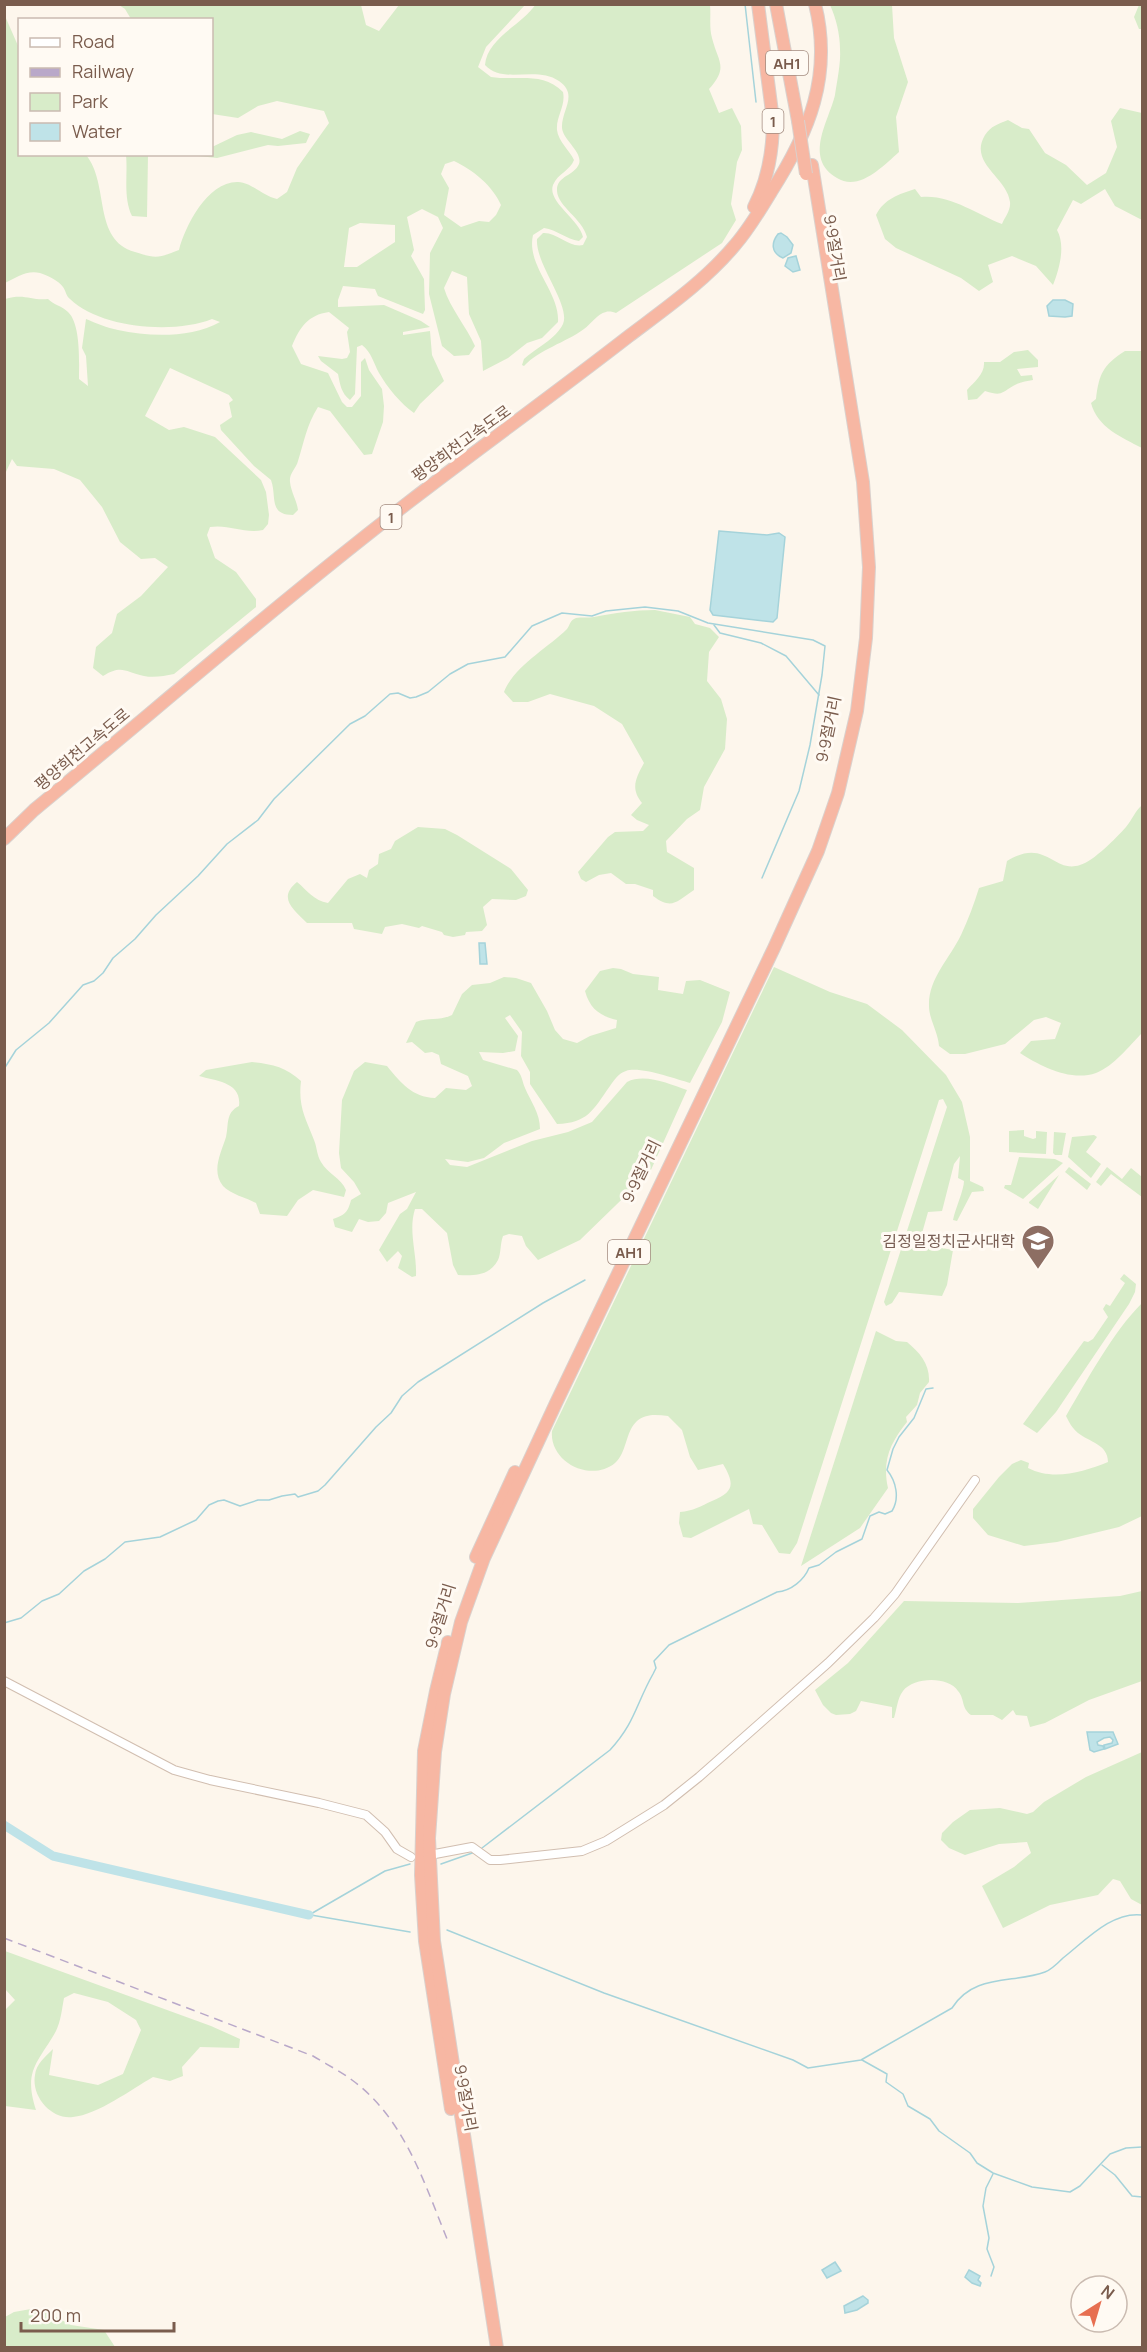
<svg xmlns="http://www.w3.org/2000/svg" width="1147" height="2352" font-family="Manrope,'Noto Sans KR',sans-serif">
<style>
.green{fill:#d8ecc9;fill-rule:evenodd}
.water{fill:#bfe3e8;stroke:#a5d3da;stroke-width:1.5}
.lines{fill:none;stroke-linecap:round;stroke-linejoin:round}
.stream{stroke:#a5d3da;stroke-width:1.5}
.river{stroke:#bfe3e8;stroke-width:9}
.minor-casing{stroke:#d1beb0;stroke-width:10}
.highway-casing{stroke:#dad1cd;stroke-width:14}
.minor{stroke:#fff;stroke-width:8}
.highway{stroke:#f7b7a3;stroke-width:12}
.rail{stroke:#b9a8c9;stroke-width:1.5;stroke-dasharray:9 6;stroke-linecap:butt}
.highway-bridge-casing{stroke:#dad1cd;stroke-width:14;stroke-linecap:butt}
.highway-bridge{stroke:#f7b7a3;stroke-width:12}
.labels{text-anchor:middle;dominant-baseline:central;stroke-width:6;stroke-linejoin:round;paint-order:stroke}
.shield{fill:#fffaf3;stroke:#a28b7f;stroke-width:1.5}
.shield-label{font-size:15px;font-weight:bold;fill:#7a5c4d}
.street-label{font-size:16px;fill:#7a5c4d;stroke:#fffaf3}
.education-label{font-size:16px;fill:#785e54;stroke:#fffaf3;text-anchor:end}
</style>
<rect width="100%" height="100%" fill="#fdf6ec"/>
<g class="green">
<path d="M536,4L710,5C711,15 709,28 712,38C718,62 729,67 709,89L719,113L732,108L741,126L742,150L737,162L731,204L736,220L722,243L616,313C614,312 608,311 606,312C597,314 591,324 584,329C565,343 540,349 524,366L522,365L524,359C536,348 556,339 563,324C571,305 535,264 537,239L543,233C557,232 569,248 583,245L587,237C582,218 558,207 557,191C556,176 574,176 579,164C583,152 563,140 562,128C561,110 579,95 559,81C536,65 503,85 485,65C487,38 522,25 536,4Z"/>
<path d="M119,5H361L366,25L379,31L399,5H525L486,47L478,67L491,77C518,81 542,71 563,92C566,106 556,116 557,130C558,141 570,151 574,160C570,171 558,173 553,185C547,202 579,219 583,237L579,241C566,239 557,230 544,228L533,235C526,266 560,292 558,322L542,338L527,343L508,358L483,371L481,341L469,314L467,277L452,271L444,288C450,308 466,326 475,346L469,355L454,356L442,346L429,294L430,253L443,228L438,217L422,209L407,217L414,250L411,256L424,279L425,310L423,314L378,296L375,289L343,286L338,300V307L384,305L421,321L430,327L403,332V335L430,331L432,355L444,381L420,404L414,413C401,404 387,387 379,373C373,362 372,353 362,345L357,347L355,394L350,400C341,393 340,384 338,374L321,361L318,356L342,359L347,358L350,352L347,332L349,328L329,312C308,315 300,327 292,346L301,364L328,373L342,402L347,407H352L361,396V362L365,358L369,370L382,389L384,406L383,422L372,454L364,455L330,411L318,407C307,424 304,442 298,461C296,469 289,473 290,482C291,492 297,501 298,510L293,515C268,515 277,496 271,480L254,466L221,430L220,425L232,417L229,403L233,400L229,395L170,368L145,416L169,430L184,427L215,437L261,480L266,492L269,515L268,524L263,530C244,534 229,524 210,527L207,535L215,558L236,572L256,599V607L174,674C164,676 154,678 144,676C125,672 122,664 103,676L93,668L96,647L112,633L117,614L141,596L168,567L155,558L141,559L120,542L102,507L80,480L54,469L17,466L12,459L5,474V299C25,293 31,301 48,299C54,305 62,306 68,312C81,324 79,362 79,379L88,386L86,356L82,348L86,319C96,323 107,328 118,330C150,337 191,338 220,322L212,319C175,334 101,329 70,299C66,296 66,291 63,287C59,281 47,275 40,273C26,270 16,278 5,283V16L19,48L20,154L86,155C110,184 92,240 135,252C157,259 158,258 179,250C185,226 208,181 238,182C253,183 262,196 277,199L287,192L297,168L329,123L324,111L277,101L258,106L238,118L212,114V20L131,19L125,9ZM454,161C473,170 493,186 501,205L496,215L489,222L479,221L461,227L444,215L449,188L441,174L445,164ZM360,223L395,225V242L357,267H344L349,228Z"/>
<path d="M830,5H892L894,38L908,82L896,117L899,152C883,166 859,192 837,178C803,158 829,121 835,95C837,81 841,63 840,49C840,34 836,18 830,5Z"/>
<polygon points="1139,5 1142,5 1142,29 1139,29 1134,17"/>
<path d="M1120,108L1142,113V220L1115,206L1105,189L1081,204L1073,200L1057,230C1066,246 1059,270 1053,285L1036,266L1012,256L988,265L993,282L979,291L961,278L896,248L885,239L876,215C884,199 899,194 915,189L921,197C950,194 976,214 1002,224C1005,217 1011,210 1010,202C1007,177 968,163 985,135C991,126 998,124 1008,120L1022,128L1029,129L1045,153L1066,165L1087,185L1106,173L1117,147L1111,121Z"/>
<polygon points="300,131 310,134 306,143 278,146 268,145 217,158 189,155 212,154 212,147 237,135 251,132 282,139"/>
<path d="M126,155H148L147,217L132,216C123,197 128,175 126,155Z"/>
<path d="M1028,350L1038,360V367L1017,369L1021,376L1032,375L1033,380C1027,381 1019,382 1013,386C1000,394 1001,396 985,391L977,399L968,400L967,390C974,382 985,374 984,362H1000L1014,352Z"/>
<path d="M1125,351H1142V448C1121,437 1097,427 1091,403L1096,399C1099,374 1103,365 1125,351Z"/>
<path d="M655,610L690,617L695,624L710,628L719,637L709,652L707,681L721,699L727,719L725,749L704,787L700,810L687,819L666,841L667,852L694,868V890C676,902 672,910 653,896V890L635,884H626L611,873L599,875L586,882L581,879L578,872L608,837L615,832L643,831L649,825L637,820L631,815L642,803C630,788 636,778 644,763L622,724L594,706L550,694L528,702H513L504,692C514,666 548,648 567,629C570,625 570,620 576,618C581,617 588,618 594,617C615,613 634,610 655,610Z"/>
<path d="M1142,805V1033C1129,1046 1114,1066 1096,1073C1071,1082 1040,1066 1020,1053L1031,1041L1055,1039L1061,1023L1046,1017L1034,1020L1005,1044L965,1054H950L939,1046C938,1032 929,1019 929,1006C928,979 950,958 961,935C968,920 974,904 979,888L1003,881L1007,861C1046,837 1053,874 1080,865C1094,861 1116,838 1126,827C1132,820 1135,811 1142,805Z"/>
<path d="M418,827L445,829L457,835L511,869L528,890L526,896L516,900L492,899L483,907L487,925L482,931L466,932L465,935L453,937L444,935L442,932L422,926L419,928L402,924L385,927L382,934L354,929L352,923H307C294,910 277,898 297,882C307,890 314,901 328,903L348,879L360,874L367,878L369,870L378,864L379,854L391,849L395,841Z"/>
<path d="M774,967L830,992L867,1004L902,1030L946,1075L962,1102L970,1137V1181L983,1187L984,1191L972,1192L957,1221L953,1220C955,1209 964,1190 964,1181L958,1178L960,1156L954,1164L942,1211L928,1212L919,1244L953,1250L947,1285L942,1296L899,1292L892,1303L886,1306L884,1302L947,1107L943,1099L939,1100L797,1543L790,1554L779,1553L762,1525L753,1524L749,1509L691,1538L683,1537L679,1523L680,1512C693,1511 701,1506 712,1501C734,1492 735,1484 723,1464L698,1470L690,1457L682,1430L668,1416C657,1415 647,1413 637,1421C625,1432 627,1453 615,1463C591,1483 549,1462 552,1431Z"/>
<path d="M613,968L621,969L633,974L659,977L658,990L683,994L686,981L700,980L730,992L722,1022L690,1083C675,1079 640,1066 626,1071C619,1073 614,1080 610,1086C593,1110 588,1123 557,1124L530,1084V1072L521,1056L522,1032L510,1015L505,1018L518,1036L515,1051L503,1053L479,1052L483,1060L517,1070C522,1075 522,1081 525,1088C531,1102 540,1113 540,1129L504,1143L484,1158L468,1162L445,1159L450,1165L467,1167L532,1141L568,1132L592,1122L627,1082C645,1073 669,1084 687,1090L650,1172L580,1240L538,1260L526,1246L522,1236L509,1234L503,1236C500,1244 501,1254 498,1260C490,1276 473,1276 458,1275L453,1265L447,1233L422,1209H415C408,1231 417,1253 416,1276L412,1277L398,1268L402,1256L398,1251L387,1262L379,1250L400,1214L407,1209L416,1192L388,1203L386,1213L379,1221L368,1222L359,1219L352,1232L335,1227L333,1219C345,1215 348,1212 351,1200L361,1194L354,1182L341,1168L339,1153L342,1100L354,1071L365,1062L387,1066C401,1083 412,1097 435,1098L446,1088L466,1090L472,1086L468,1076L441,1064L439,1055L432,1052L425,1053L412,1042L406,1043L416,1022C429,1017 440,1021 452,1015L462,994L472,985L490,983L504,977L516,978L531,983L547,1011L555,1030L563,1039L577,1043L590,1036L616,1028L617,1020C600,1016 590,1009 585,991L600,971Z"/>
<path d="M252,1062C272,1064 286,1067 301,1081C298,1106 305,1117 314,1140C317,1147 317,1156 321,1162C328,1174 341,1178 346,1190L344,1197L313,1190L298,1200L287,1216L260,1214L256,1203C247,1198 230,1194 223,1186C211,1171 221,1153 226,1137C229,1125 225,1113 239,1106C242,1082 216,1081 199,1076L206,1070Z"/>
<polygon points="1024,1130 1024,1136 1033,1139 1036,1138 1036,1131 1047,1132 1046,1154 1009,1152 1009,1131"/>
<polygon points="1054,1132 1066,1133 1062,1155 1055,1155 1053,1153"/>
<polygon points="1094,1135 1097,1137 1086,1152 1101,1164 1091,1178 1068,1157 1072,1137"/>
<polygon points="1019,1157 1055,1159 1063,1163 1023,1199 1004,1188 1005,1185 1011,1185"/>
<polygon points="1069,1167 1091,1184 1087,1190 1065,1172"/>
<polygon points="1107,1167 1122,1179 1131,1168 1142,1177 1142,1197 1111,1174 1101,1186 1096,1182"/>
<polygon points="1059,1175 1038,1209 1029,1203 1029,1202"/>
<polygon points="1124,1274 1136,1284 1135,1292 1129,1304 1056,1412 1039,1431 1037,1433 1023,1424 1084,1341 1088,1342 1093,1339 1108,1317 1103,1309 1106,1304 1110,1306 1125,1283 1120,1279"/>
<path d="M1142,1303V1516L1119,1527L1057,1542L1024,1546L988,1535L973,1518V1509L999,1477L1012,1464L1021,1460L1029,1463L1028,1468C1053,1481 1083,1472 1108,1462C1108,1444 1089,1442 1078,1433C1072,1428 1069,1422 1066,1416C1087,1380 1113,1332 1142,1303Z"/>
<path d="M876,1331L896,1341L907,1342C920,1353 930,1364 929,1382L920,1393L917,1405L906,1417L907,1422C890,1443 882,1461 888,1488L860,1528L801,1566Z"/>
<path d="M1142,1591V1681L1089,1700L1045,1723L1030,1727L1027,1716L1016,1715L1013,1710L1002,1720L993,1715H971C961,1708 965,1699 958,1691C948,1676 914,1677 903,1691C897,1699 897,1709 894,1718H892V1707L861,1701L856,1711L850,1714L836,1715L831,1713L823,1705L815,1690L848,1663L904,1601L1018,1603L1120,1596Z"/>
<polygon points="1142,1752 1142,1905 1131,1899 1120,1881 1113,1879 1098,1895 1050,1905 1003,1928 982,1886 1014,1867 1031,1853 1027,1842 999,1844 965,1855 949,1848 941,1840 942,1833 953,1822 970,1810 1000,1808 1027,1814 1033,1812 1044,1802 1086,1777"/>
<path d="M5,1951L211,2026L240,2039L239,2048L200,2047L182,2067L183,2076L170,2081L153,2077C132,2089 97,2115 73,2117C52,2120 31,2097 35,2075C36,2064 46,2056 53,2049L49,2075L98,2085L123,2074L141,2030L136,2020L108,2002L74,1993L64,1998C62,2008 61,2021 56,2031C38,2063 23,2070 36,2110L5,2106V2010L15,2000L5,1989Z"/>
<polygon points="31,2309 50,2314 71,2325 104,2330 115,2347 5,2347 5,2317 14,2312"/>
</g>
<g class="water">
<path d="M781,233L787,237L793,245L791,253L783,258C771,253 771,243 778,234Z"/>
<polygon points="796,256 800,270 793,272 785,266 788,258"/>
<polygon points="1053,300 1065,300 1073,304 1072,316 1065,317 1049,316 1047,306"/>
<polygon points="719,531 767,535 779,533 785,537 777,618 773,622 713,615 710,610"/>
<polygon points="479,943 485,943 487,964 480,964"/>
<polygon points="1087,1732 1113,1732 1118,1744 1105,1749 1104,1745 1112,1743 1113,1740 1110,1737 1104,1738 1097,1742 1098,1745 1103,1746 1104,1749 1094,1752 1090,1750"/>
<polygon points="835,2262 841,2271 827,2278 822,2270"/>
<polygon points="969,2270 980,2276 978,2280 981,2283 980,2286 972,2283 965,2277"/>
<polygon points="863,2296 868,2300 868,2303 857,2310 845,2313 844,2306"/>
</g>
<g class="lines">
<g class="stream">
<polyline points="745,4 756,102"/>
<polyline points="714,625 720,633 761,643 786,656 819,695"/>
<polyline points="4,1069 16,1050 49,1023 83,985 94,981 103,973 113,958 135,939 156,915 198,876 227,844 258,820 274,799 350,724 365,716 390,694 398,693 410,698 416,697 428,692 450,674 468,664 505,657 532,626 562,613 592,616 606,611 645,607 678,611 708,623 813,640 825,646 822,675 810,745 799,791 762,878"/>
<polyline points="4,1623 21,1618 42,1601 59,1594 84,1571 105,1559 125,1542 160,1537 196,1520 209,1505 218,1501 224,1500 240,1506 258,1500 269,1500 282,1496 295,1494 298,1497 318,1491 325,1485 376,1427 391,1413 402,1396 418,1382 543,1303 585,1280"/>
<path d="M482,1848L610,1750C635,1723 636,1704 653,1674L656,1668L654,1661L669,1645L777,1592C791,1591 804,1580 809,1568L819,1565L836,1552L862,1539L870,1516L879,1512L885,1514L892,1511C900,1498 896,1481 887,1470L893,1449L899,1437L914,1418L926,1389L933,1388"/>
<polyline points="441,1864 475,1852"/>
<polyline points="309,1915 385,1871 410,1864"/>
<polyline points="311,1915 410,1932"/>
<path d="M447,1930L604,1993L793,2060L808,2068L861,2060L952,2008C974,1973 1013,1984 1045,1972C1051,1970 1058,1963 1063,1958C1085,1941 1112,1911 1142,1915"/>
<polyline points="862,2060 887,2074 886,2082 903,2094 908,2106 930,2119 939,2131 970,2153 977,2163 993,2173 1032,2187 1070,2192 1080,2186 1110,2154 1126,2148 1142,2147"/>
<polyline points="1102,2165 1115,2175 1132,2196 1142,2197"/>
<polyline points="991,2276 994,2267 987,2249 989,2238 983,2206 986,2188 993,2174"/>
</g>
<polyline class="river" points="4,1825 53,1856 309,1915"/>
<g class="minor-casing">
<g id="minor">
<polyline points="4,1681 174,1770 210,1780 319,1803 366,1815 385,1832 397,1849 411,1857"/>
<polyline points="435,1854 472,1847 490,1860 500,1860 582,1851 606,1841 664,1805 699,1777 828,1663 874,1618 895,1594 975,1480"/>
</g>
</g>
<g class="highway-casing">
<g id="highway">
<polyline points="776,4 798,121"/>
<path d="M754,207C768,180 773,151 773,120L758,4"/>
<path d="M4,839L34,810C159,707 281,601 409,502C482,446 557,392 629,336C666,308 705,281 735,245C749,229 760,210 771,192C809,133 833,75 815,4"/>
<polyline points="476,1557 515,1472"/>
<polyline points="448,1642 436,1691 424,1751 421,1875 425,1941 451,2109"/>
<polyline points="497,2348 434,1941 429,1838 435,1752 444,1694 461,1622 484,1558 556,1403 774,948 818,851 838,793 857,711 866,638 869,567 863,482 812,165"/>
</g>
</g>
<use href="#minor" class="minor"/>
<use href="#highway" class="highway"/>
<path class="rail" d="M4,1938L313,2056C326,2064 340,2071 352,2080C404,2118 424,2182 447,2239"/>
<g class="highway-bridge-casing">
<polyline id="highway-bridge" points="798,121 806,174"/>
</g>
<use href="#highway-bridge" class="highway-bridge"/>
</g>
<defs>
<g id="university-pin" transform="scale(1.725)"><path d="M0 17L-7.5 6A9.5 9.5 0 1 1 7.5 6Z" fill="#8d6e63" stroke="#fffaf3"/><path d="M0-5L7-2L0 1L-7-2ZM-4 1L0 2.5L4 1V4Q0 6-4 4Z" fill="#fff"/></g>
</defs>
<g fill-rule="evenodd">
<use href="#university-pin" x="1038" y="1241"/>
</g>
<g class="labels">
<g class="shield">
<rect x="766" y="51" width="42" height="24" rx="4.5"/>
<rect x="762.5" y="109" width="21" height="24" rx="4.5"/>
<rect x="380.5" y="505" width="21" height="24" rx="4.5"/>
<rect x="608" y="1240" width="42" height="24" rx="4.5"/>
</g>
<g class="shield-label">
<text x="787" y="63">AH1</text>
<text x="773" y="121">1</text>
<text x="391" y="517">1</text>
<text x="629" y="1252">AH1</text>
</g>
<g class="street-label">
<text transform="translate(835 248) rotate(81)">9·9절거리</text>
<text transform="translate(461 443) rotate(-36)">평양희천고속도로</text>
<text transform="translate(828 729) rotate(-78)">9·9절거리</text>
<text transform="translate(82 749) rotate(-40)">평양희천고속도로</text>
<text transform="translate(641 1171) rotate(-64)">9·9절거리</text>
<text transform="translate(440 1616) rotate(-73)">9·9절거리</text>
<text transform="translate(466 2098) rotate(80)">9·9절거리</text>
</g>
<g class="education-label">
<text x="1015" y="1241">김정일정치군사대학</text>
</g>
</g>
<rect width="1147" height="2352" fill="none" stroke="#7a5c4d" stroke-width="12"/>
<rect x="18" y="18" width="195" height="138" fill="#fffaf3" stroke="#cabbb1" stroke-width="1.5"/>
<rect x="30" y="38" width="30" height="9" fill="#ffffff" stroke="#cabbb1" stroke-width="1.5"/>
<text x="72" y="48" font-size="18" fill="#7a5c4d">Road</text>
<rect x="30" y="68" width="30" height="9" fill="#b9a8c9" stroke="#cabbb1" stroke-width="1.5"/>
<text x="72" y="78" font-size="18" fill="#7a5c4d">Railway</text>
<rect x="30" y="93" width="30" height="18" fill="#d8ecc9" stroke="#cabbb1" stroke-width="1.5"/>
<text x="72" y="108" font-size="18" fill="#7a5c4d">Park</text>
<rect x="30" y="123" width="30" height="18" fill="#bfe3e8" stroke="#cabbb1" stroke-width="1.5"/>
<text x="72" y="138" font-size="18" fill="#7a5c4d">Water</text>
<g transform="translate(1099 2304) rotate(37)"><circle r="28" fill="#fffaf3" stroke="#cabbb1" stroke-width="1.5"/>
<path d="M0-4.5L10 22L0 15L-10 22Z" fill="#e76f51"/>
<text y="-9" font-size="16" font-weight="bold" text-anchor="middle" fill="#7a5c4d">N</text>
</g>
<path d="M21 2322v9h153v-9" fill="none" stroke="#7a5c4d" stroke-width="3"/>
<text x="30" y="2322" font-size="18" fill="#7a5c4d" stroke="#fffaf3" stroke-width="4.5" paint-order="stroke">200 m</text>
</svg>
